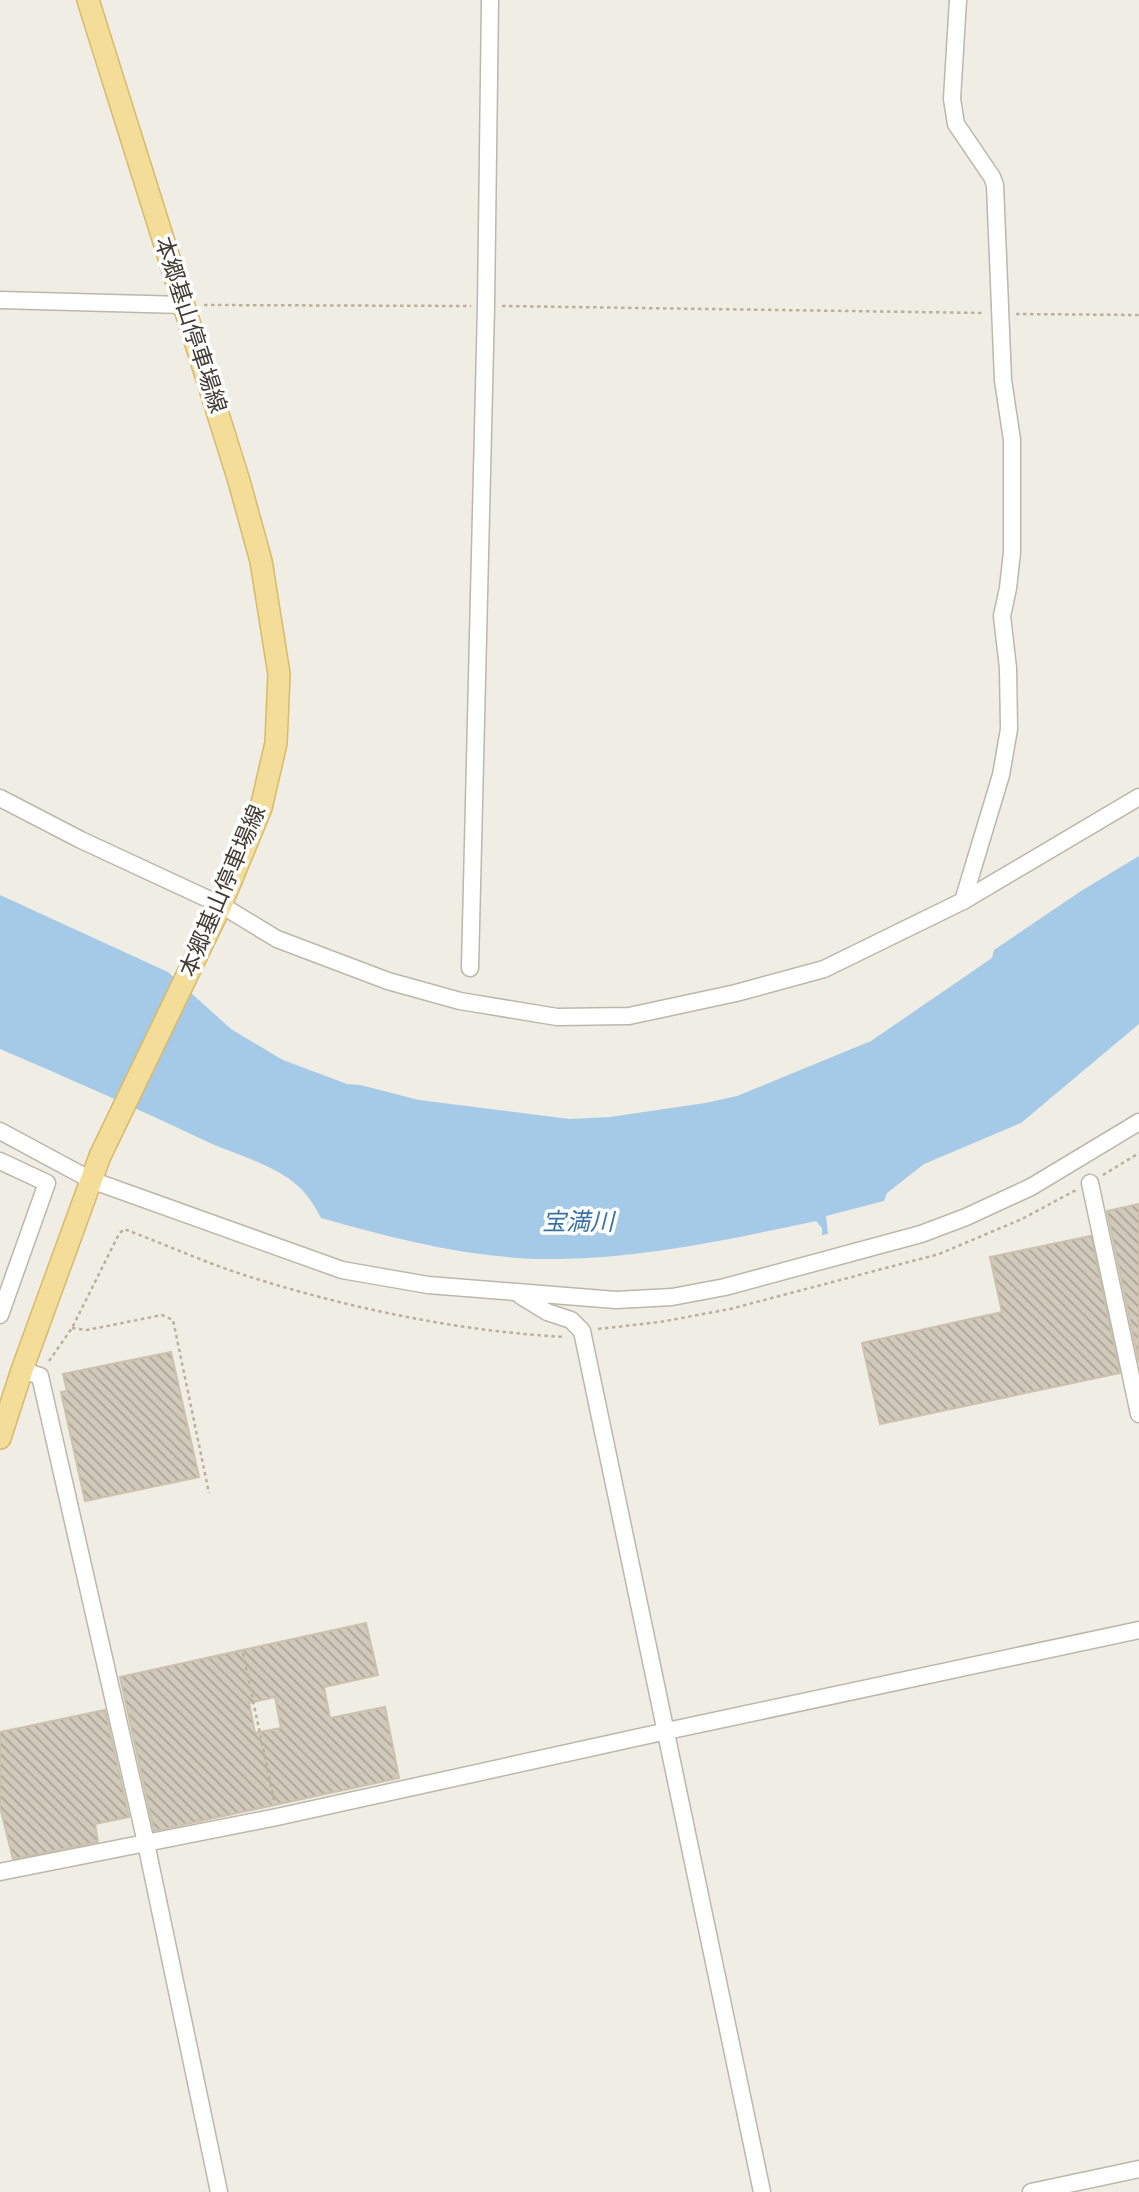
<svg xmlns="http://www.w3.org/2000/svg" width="1139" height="2192" font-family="'Varela Round','Noto Sans JP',sans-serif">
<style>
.water{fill:#a5cae8}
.building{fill:url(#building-back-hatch);stroke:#cbc1ae;stroke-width:2;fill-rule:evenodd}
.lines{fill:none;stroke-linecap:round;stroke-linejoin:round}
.minor-casing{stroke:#bdb7aa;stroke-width:19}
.major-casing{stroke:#d7ba6a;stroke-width:24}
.path{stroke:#bbb09a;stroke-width:2.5;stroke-dasharray:3.5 3.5;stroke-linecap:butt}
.minor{stroke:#fff;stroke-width:16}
.major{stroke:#f4dd99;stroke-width:21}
.labels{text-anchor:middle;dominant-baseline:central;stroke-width:7;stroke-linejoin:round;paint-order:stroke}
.street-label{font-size:23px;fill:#423d34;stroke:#fff}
.water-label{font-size:24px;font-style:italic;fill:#3872a3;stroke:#fff}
</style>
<defs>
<pattern id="building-back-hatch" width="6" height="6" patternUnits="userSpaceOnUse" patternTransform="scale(1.75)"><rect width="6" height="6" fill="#d1c9ba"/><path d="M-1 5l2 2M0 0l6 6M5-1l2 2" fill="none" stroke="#aba498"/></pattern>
</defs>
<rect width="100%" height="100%" fill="#f0ede4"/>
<path class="water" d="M1139,856V1024L1021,1123L924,1164L887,1193L884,1201L826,1216L828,1234L822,1235V1228L816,1221C731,1239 645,1258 557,1259C477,1260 398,1240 321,1218C313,1202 303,1188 288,1178C264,1162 235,1154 210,1143C140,1110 71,1079 0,1049V895L168,972L231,1029L283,1060L347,1084L360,1085L419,1100L570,1119L610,1117L705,1103L737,1096L871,1041L992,958L994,950L1081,891Z"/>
<g class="building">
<polygon points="1139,1204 1139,1363 1107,1211"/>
<polygon points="1091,1236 1120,1373 880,1424 862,1343 1002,1312 990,1257"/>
<polygon points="171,1352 199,1477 85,1501 61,1392 67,1391 63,1374"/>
<path d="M366,1623L378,1675L324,1687L330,1718L385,1707L399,1778L154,1831L120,1677ZM275,1697L281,1728L255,1733L249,1703Z"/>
<polygon points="105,1710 129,1817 95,1824 98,1842 13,1859 0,1807 0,1732"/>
</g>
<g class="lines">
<g class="minor-casing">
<g id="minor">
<polyline points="958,0 952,99 956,124 992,177 995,185 1003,380 1012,440 1012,552 1008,588 1002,616 1008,668 1009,729 1001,775 963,901"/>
<polyline points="0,300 183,305"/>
<polyline points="0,798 81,840 221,905 277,939 388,981 460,1001 557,1017 629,1016 736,993 824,969 963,901 1139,797"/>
<polyline points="470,968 486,306 490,0"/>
<polyline points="0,1131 91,1180 342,1270 428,1285 616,1300 672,1297 725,1287 921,1234 966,1217 1031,1187 1139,1122"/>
<polyline points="0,1161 47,1183 0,1315"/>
<polyline points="1090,1183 1139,1414"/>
<polyline points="521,1296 547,1312 571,1320 582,1331 762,2192"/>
<polyline points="22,1370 40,1376 146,1843 219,2192"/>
<polyline points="0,1872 277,1817 667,1731 1139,1630"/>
<polyline points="1031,2192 1139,2169"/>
</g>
</g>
<g class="major-casing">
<polyline id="major" points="0,1438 22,1370 100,1156 221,905 261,808 276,743 279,674 261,561 239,481 88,0"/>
</g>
<g class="path">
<polyline points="204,305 471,306"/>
<polyline points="502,306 985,313"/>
<polyline points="1016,314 1139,315"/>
<polyline points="1103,1175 1139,1153"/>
<polyline points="72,1328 87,1330 162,1315 173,1320 209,1493"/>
<polyline points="598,1329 660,1322 730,1309 939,1254 1022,1219 1076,1190"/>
<path d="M49,1361L72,1328L119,1234L124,1229C164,1244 204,1262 244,1275C348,1308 456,1331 565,1337"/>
<polyline points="243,1653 274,1800"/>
</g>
<use href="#minor" class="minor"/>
<use href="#major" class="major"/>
</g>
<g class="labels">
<g class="street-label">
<text transform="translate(190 325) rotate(72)">本郷基山停車場線</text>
<text transform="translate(223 891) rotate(-67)">本郷基山停車場線</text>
</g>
<g class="water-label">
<text x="578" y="1222">宝満川</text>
</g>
</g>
</svg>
